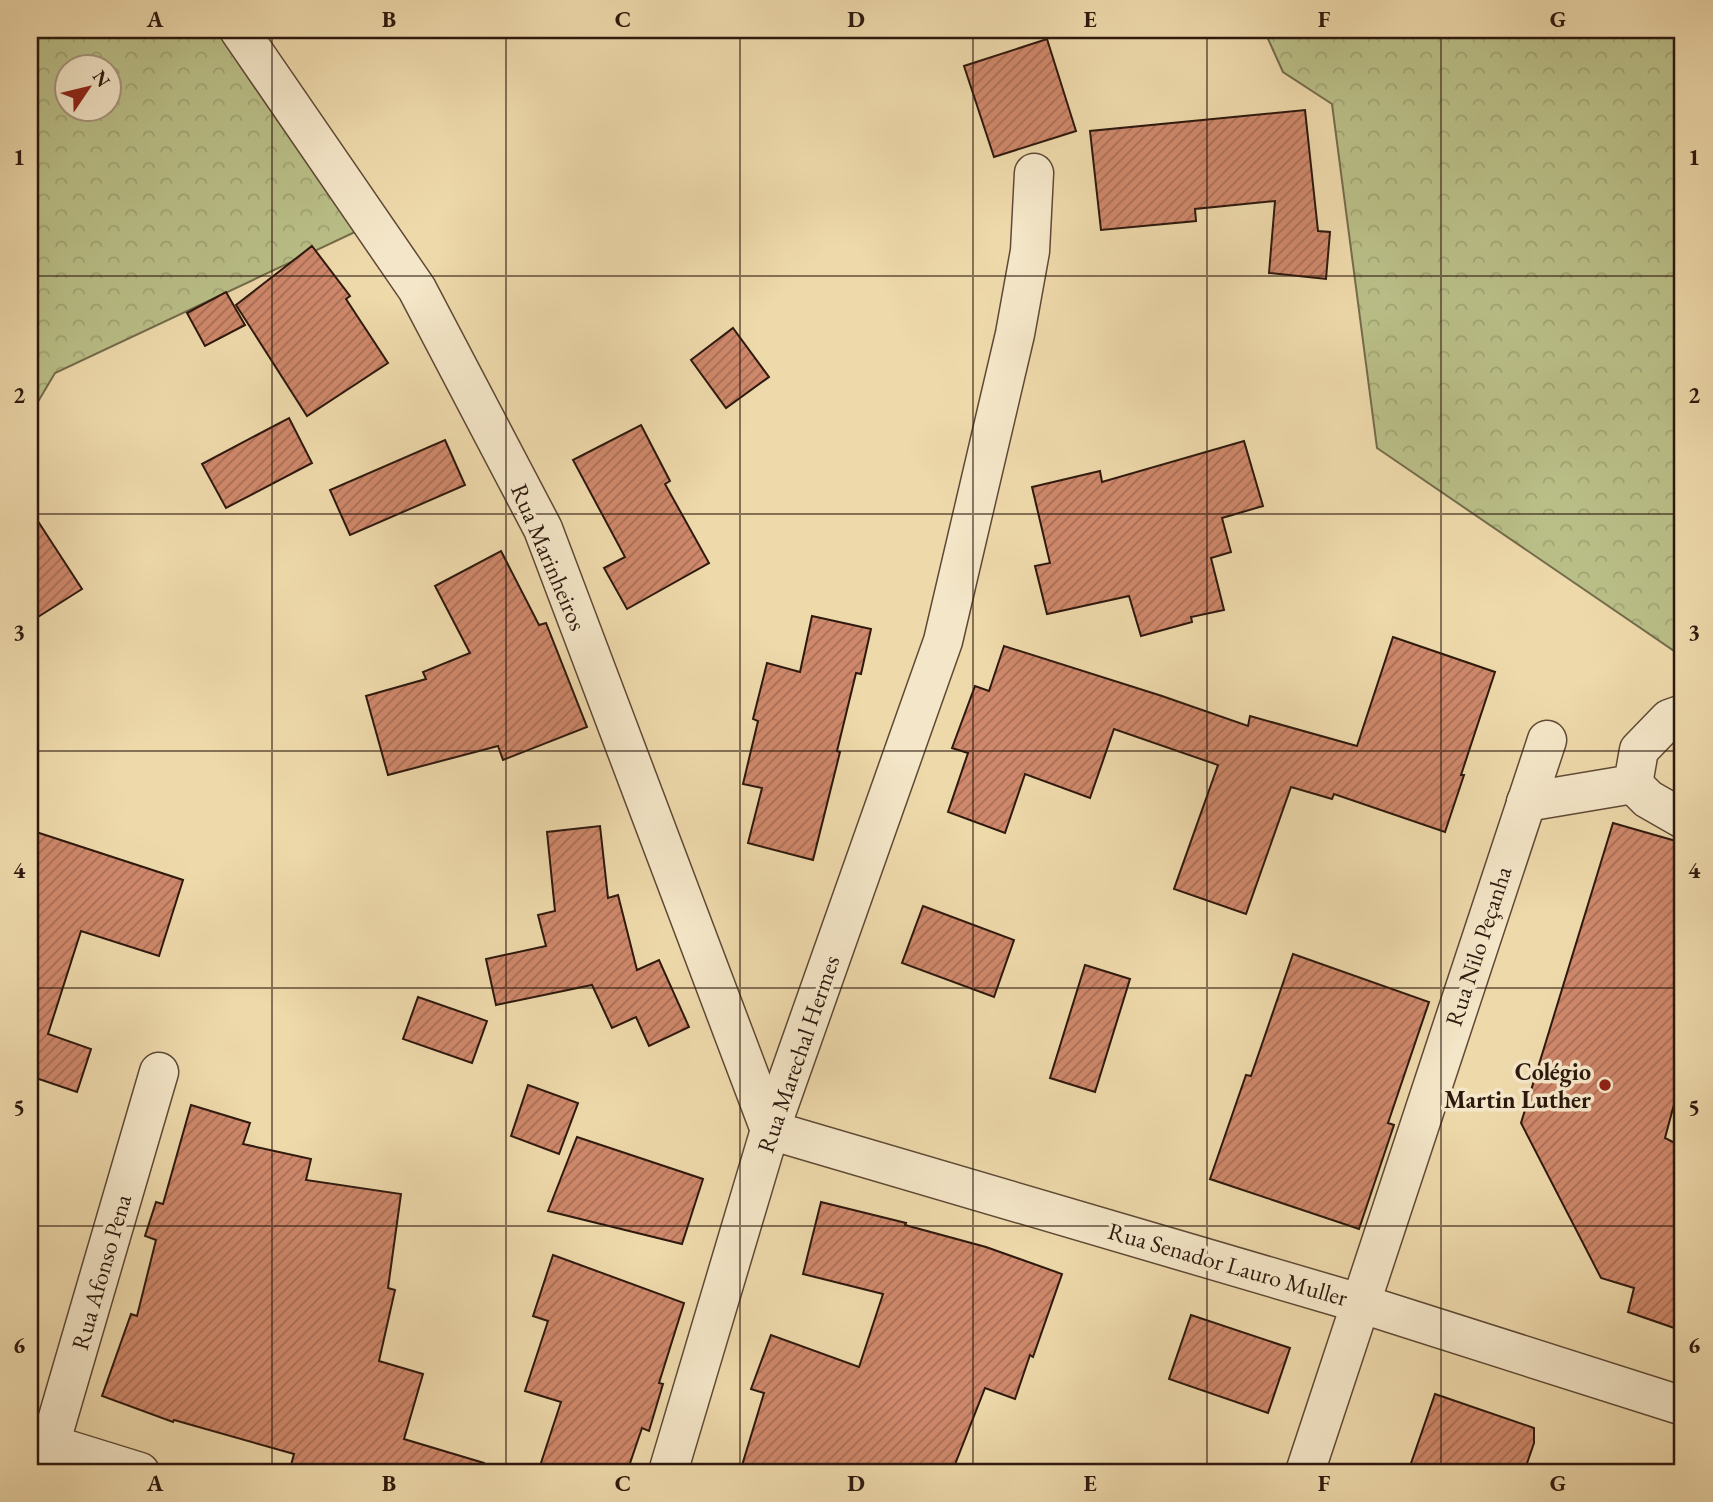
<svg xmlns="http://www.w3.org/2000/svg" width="1713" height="1502" font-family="'EB Garamond',serif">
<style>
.forest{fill:url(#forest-crowns);stroke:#746c4b;stroke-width:2;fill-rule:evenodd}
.building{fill:url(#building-hatch);stroke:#2e190e;stroke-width:2}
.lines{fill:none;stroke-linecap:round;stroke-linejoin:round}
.minor-casing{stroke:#5e4935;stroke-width:41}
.minor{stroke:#f4e6c8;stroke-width:38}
.grid{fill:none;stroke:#2e190e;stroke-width:2;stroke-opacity:0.55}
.poi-dot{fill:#8f2418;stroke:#f4e6c8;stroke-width:2.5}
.labels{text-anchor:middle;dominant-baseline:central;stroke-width:7;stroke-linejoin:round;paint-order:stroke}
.street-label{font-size:24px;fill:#2e190e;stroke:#f4e6c8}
.poi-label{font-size:24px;font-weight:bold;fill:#2e190e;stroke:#f4e6c8;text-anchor:end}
.neatline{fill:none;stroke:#2e190e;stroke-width:2.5}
.grid-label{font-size:23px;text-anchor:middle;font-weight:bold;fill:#2e190e}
</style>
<defs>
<pattern id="forest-crowns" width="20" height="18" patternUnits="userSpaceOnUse" patternTransform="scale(1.75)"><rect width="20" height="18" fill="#babf88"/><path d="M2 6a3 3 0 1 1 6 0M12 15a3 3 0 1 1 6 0" fill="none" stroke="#a0a474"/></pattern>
<pattern id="building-hatch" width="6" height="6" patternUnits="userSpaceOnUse" patternTransform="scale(1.75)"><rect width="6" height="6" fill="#cf886b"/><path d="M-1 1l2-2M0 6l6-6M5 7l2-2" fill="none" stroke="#a86e56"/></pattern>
</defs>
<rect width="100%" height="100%" fill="#eed9ab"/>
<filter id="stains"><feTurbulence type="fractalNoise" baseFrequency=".00286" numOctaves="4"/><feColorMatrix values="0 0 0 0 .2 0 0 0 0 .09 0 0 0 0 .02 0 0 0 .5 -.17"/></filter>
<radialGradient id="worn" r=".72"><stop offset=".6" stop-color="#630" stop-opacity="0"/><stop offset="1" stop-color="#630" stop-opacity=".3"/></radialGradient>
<g class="forest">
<path d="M30,30H239L372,224L55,373L30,415ZM66,66H108V108H66Z"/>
<polygon points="1264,30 1683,30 1683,657 1377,448 1332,104 1283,72"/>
</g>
<g class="building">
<polygon points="1047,39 1076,131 994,157 964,66"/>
<polygon points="1305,110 1318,231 1330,232 1326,279 1269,273 1275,201 1195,209 1196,221 1101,230 1090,131"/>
<polygon points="312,246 350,296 346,299 388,363 307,416 236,305"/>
<polygon points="226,292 245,325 205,346 187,313"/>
<polygon points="733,328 769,377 726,408 691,360"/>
<polygon points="289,418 312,463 226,508 202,464"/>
<polygon points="641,425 670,481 665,484 709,563 627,609 604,568 625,557 573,460"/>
<polygon points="445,440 465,485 350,535 330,490"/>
<polygon points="1244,441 1263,506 1222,518 1231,552 1211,558 1224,610 1191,617 1192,622 1141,636 1129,596 1047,614 1035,566 1050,563 1032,487 1100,471 1102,482"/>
<polygon points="30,509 82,589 30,622"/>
<polygon points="501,551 539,625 546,623 587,727 503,760 498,746 388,775 366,696 426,679 423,672 470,653 435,586"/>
<polygon points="812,616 871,629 861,674 856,673 837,751 840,752 813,860 748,843 762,788 743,784 758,721 753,719 767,663 800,672"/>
<polygon points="1393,637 1495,672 1461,775 1464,775 1445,832 1334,794 1332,799 1291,787 1246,914 1174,889 1218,765 1114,729 1090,798 1025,774 1005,833 948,812 968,753 952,748 975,686 989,691 1004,646 1162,696 1248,726 1250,716 1357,746"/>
<polygon points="1613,823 1683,843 1683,1071 1665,1138 1683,1147 1683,1331 1628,1312 1634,1288 1601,1278 1521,1123"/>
<polygon points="600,826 608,898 618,895 637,970 659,960 689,1027 649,1046 636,1017 612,1028 592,985 496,1005 486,959 546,946 538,915 555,911 547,832"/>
<polygon points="30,830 183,880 159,956 81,931 48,1034 91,1049 77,1092 30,1076"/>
<polygon points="923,906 1014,940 994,997 902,963"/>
<polygon points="1293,954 1429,1002 1388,1123 1394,1125 1359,1229 1210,1179 1246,1075 1251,1076"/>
<polygon points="1085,965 1130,979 1095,1092 1050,1078"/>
<polygon points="418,997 487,1021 472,1063 403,1039"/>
<polygon points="528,1085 578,1103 559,1154 511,1136"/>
<polygon points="191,1105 250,1123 243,1144 311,1159 306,1180 401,1194 388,1288 395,1290 379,1361 423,1374 404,1439 484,1463 482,1472 289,1472 294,1454 174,1420 173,1422 102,1396 131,1314 137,1316 156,1240 145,1236 156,1202 163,1204"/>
<polygon points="577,1137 703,1179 682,1244 548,1211"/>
<polygon points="821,1202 906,1223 905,1225 986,1247 1062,1274 1033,1357 1030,1355 1015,1399 985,1388 952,1472 740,1472 764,1393 751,1389 771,1335 859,1367 883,1294 803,1274"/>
<polygon points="553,1255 684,1303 659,1383 663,1384 649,1431 642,1428 627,1472 538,1472 561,1402 525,1391 548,1321 533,1316"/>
<polygon points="1191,1315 1290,1348 1268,1413 1169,1379"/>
<polygon points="1435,1394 1534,1428 1534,1443 1524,1472 1408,1472"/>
</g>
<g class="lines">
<g class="minor-casing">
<g id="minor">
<polyline points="239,30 417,289 543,529 770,1130"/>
<polyline points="1633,784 1648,799 1683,819"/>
<polyline points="1526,802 1633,784 1639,750 1669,719 1683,714"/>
<polyline points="770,1130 1359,1303 1683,1406"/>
<polyline points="30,1438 140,1472"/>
<polyline points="42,1472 159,1072"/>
<polyline points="668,1472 770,1130 943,641 1015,334 1030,251 1034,173"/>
<polyline points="1305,1472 1547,740"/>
</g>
</g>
<use href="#minor" class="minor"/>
</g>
<path class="grid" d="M272,30V1472M506,30V1472M740,30V1472M973,30V1472M1207,30V1472M1441,30V1472M30,276H1683M30,514H1683M30,751H1683M30,988H1683M30,1226H1683"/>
<circle class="poi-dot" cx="1605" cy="1085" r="7"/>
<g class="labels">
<g class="street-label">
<text transform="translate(549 557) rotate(67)">Rua Marinheiros</text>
<text transform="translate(1478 946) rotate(-72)">Rua Nilo Peçanha</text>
<text transform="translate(798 1054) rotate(-71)">Rua Marechal Hermes</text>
<text transform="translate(1228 1264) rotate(16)">Rua Senador Lauro Muller</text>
<text transform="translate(101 1272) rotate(-74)">Rua Afonso Pena</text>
</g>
<g class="poi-label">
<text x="1591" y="1071">Colégio<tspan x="1591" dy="28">Martin Luther</tspan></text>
</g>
</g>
<rect width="1713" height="1502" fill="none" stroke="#eed9ab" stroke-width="77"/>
<g transform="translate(88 88) rotate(55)"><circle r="33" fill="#f4e6c8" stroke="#a5947e" stroke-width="2"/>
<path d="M0-5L12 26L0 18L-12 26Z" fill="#8f2418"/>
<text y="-10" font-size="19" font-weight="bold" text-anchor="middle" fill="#2e190e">N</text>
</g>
<rect x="38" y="38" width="1636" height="1426" class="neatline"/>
<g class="grid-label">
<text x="155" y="27">A</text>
<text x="389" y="27">B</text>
<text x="623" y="27">C</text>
<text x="856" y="27">D</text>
<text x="1090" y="27">E</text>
<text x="1324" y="27">F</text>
<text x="1558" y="27">G</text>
<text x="19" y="165">1</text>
<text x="1694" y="165">1</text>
<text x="19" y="403">2</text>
<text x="1694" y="403">2</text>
<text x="19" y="640">3</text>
<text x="1694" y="640">3</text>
<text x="19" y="878">4</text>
<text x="1694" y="878">4</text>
<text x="19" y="1115">5</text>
<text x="1694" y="1115">5</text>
<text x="19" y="1353">6</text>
<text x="1694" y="1353">6</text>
<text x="155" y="1491">A</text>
<text x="389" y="1491">B</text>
<text x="623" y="1491">C</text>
<text x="856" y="1491">D</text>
<text x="1090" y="1491">E</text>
<text x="1324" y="1491">F</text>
<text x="1558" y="1491">G</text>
</g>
<rect width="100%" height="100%" filter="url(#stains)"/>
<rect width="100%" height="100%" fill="url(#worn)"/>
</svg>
